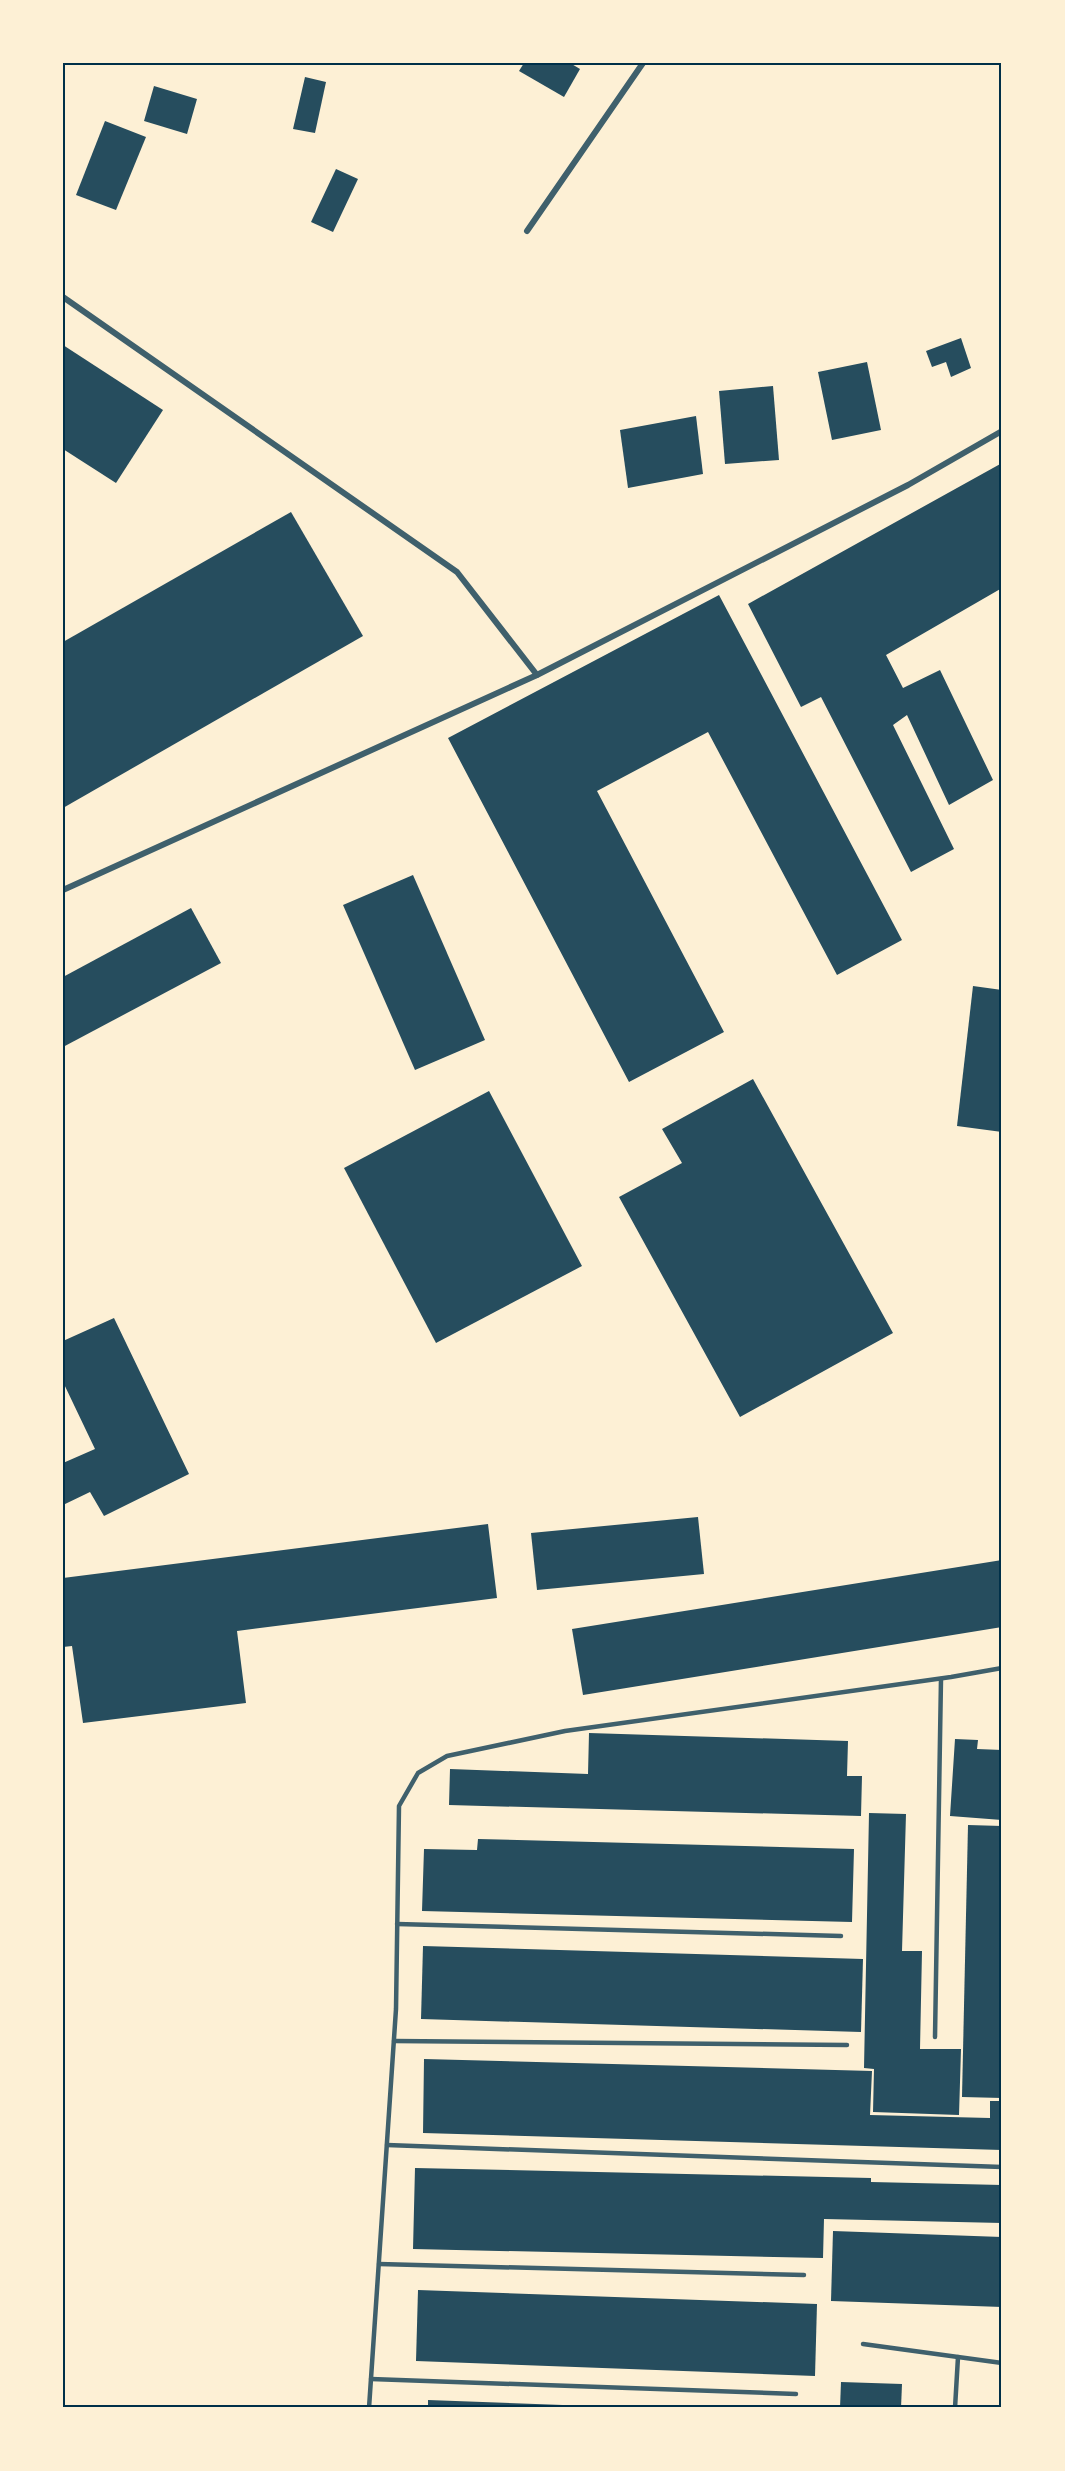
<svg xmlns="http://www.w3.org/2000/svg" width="1065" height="2471" font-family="Lora,serif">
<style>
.building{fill:#264d5e}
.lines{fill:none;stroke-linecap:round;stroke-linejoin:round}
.service{stroke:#3f606c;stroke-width:4.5}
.minor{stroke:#3f606c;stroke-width:6}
.neatline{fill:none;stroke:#003049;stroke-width:2}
</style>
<rect width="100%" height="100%" fill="#fdf0d5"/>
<g class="building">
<polygon points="524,63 570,63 580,69 564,97 519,71"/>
<polygon points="305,77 326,82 315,133 293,129"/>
<polygon points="154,86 197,99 187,134 144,121"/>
<polygon points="105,121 146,137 116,210 76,195"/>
<polygon points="336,169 358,179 333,232 311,222"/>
<polygon points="961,338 971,368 951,377 946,362 932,367 926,351"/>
<polygon points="63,345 163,410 116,483 63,449"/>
<polygon points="867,362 881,430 832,440 818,372"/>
<polygon points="773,386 779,460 725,464 719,391"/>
<polygon points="696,416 703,474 628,488 620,430"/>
<polygon points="1002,463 1002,588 886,655 903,688 940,670 993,780 949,805 907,715 893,725 954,849 911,872 821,697 801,707 748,604"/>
<polygon points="291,512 363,636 63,808 63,642"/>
<polygon points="719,595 902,940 837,975 708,732 597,791 724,1032 629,1082 448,738"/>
<polygon points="413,875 485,1040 415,1070 343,905"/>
<polygon points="191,908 221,963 63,1047 63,977"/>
<polygon points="973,986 1002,990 1002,1132 957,1126"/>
<polygon points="753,1079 893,1333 740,1417 619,1197 682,1163 662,1129"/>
<polygon points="489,1091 582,1266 436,1343 344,1168"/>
<polygon points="114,1318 189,1474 104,1516 90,1492 63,1505 63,1463 95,1449 63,1382 63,1341"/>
<polygon points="698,1517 704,1574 537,1590 531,1533"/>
<polygon points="488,1524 497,1598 237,1631 246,1703 83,1723 72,1646 63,1647 63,1578"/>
<polygon points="1002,1560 1002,1627 583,1695 572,1629"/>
<polygon points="589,1733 848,1741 847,1776 862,1776 861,1816 449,1805 450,1769 588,1774"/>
<polygon points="955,1739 978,1740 977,1749 1002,1750 1002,1820 950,1816"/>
<polygon points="869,1813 906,1814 902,1951 922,1951 920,2049 961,2049 959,2115 873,2112 874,2069 864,2068"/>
<polygon points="968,1825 1002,1826 1002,2098 962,2097"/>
<polygon points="478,1839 854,1849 852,1922 422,1911 424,1849 477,1850"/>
<polygon points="423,1946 863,1959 861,2032 421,2019"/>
<polygon points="424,2059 872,2071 870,2115 990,2118 990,2101 1002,2101 1002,2150 423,2133"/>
<polygon points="415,2168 871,2178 871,2182 1002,2185 1002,2223 824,2219 823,2258 413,2249"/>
<polygon points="833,2231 1002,2237 1002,2307 831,2301"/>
<polygon points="418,2290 817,2304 815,2376 416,2361"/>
<polygon points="841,2382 902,2384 901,2408 840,2408"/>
<polygon points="428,2400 590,2406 590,2408 428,2408"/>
</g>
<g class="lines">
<g class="service">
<polyline points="397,1924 841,1936"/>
<polyline points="935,2037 941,1679"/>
<polyline points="394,2041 847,2045"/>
<polyline points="387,2145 1002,2167"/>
<polyline points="379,2264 804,2275"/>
<polyline points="863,2344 1002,2363"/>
<polyline points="371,2379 796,2394"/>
<polyline points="369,2408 396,2009 399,1806 418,1773 447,1756 565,1731 951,1677 1002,1668"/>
<polyline points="955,2408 958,2357"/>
</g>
<g class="minor">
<polyline points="527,231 643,63"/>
<polyline points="63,297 457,572 537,675"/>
<polyline points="63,890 537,675 908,485 1002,431"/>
</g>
</g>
<rect width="1065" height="2471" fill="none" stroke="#fdf0d5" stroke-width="129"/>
<rect x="64" y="64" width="936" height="2342" class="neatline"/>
</svg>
